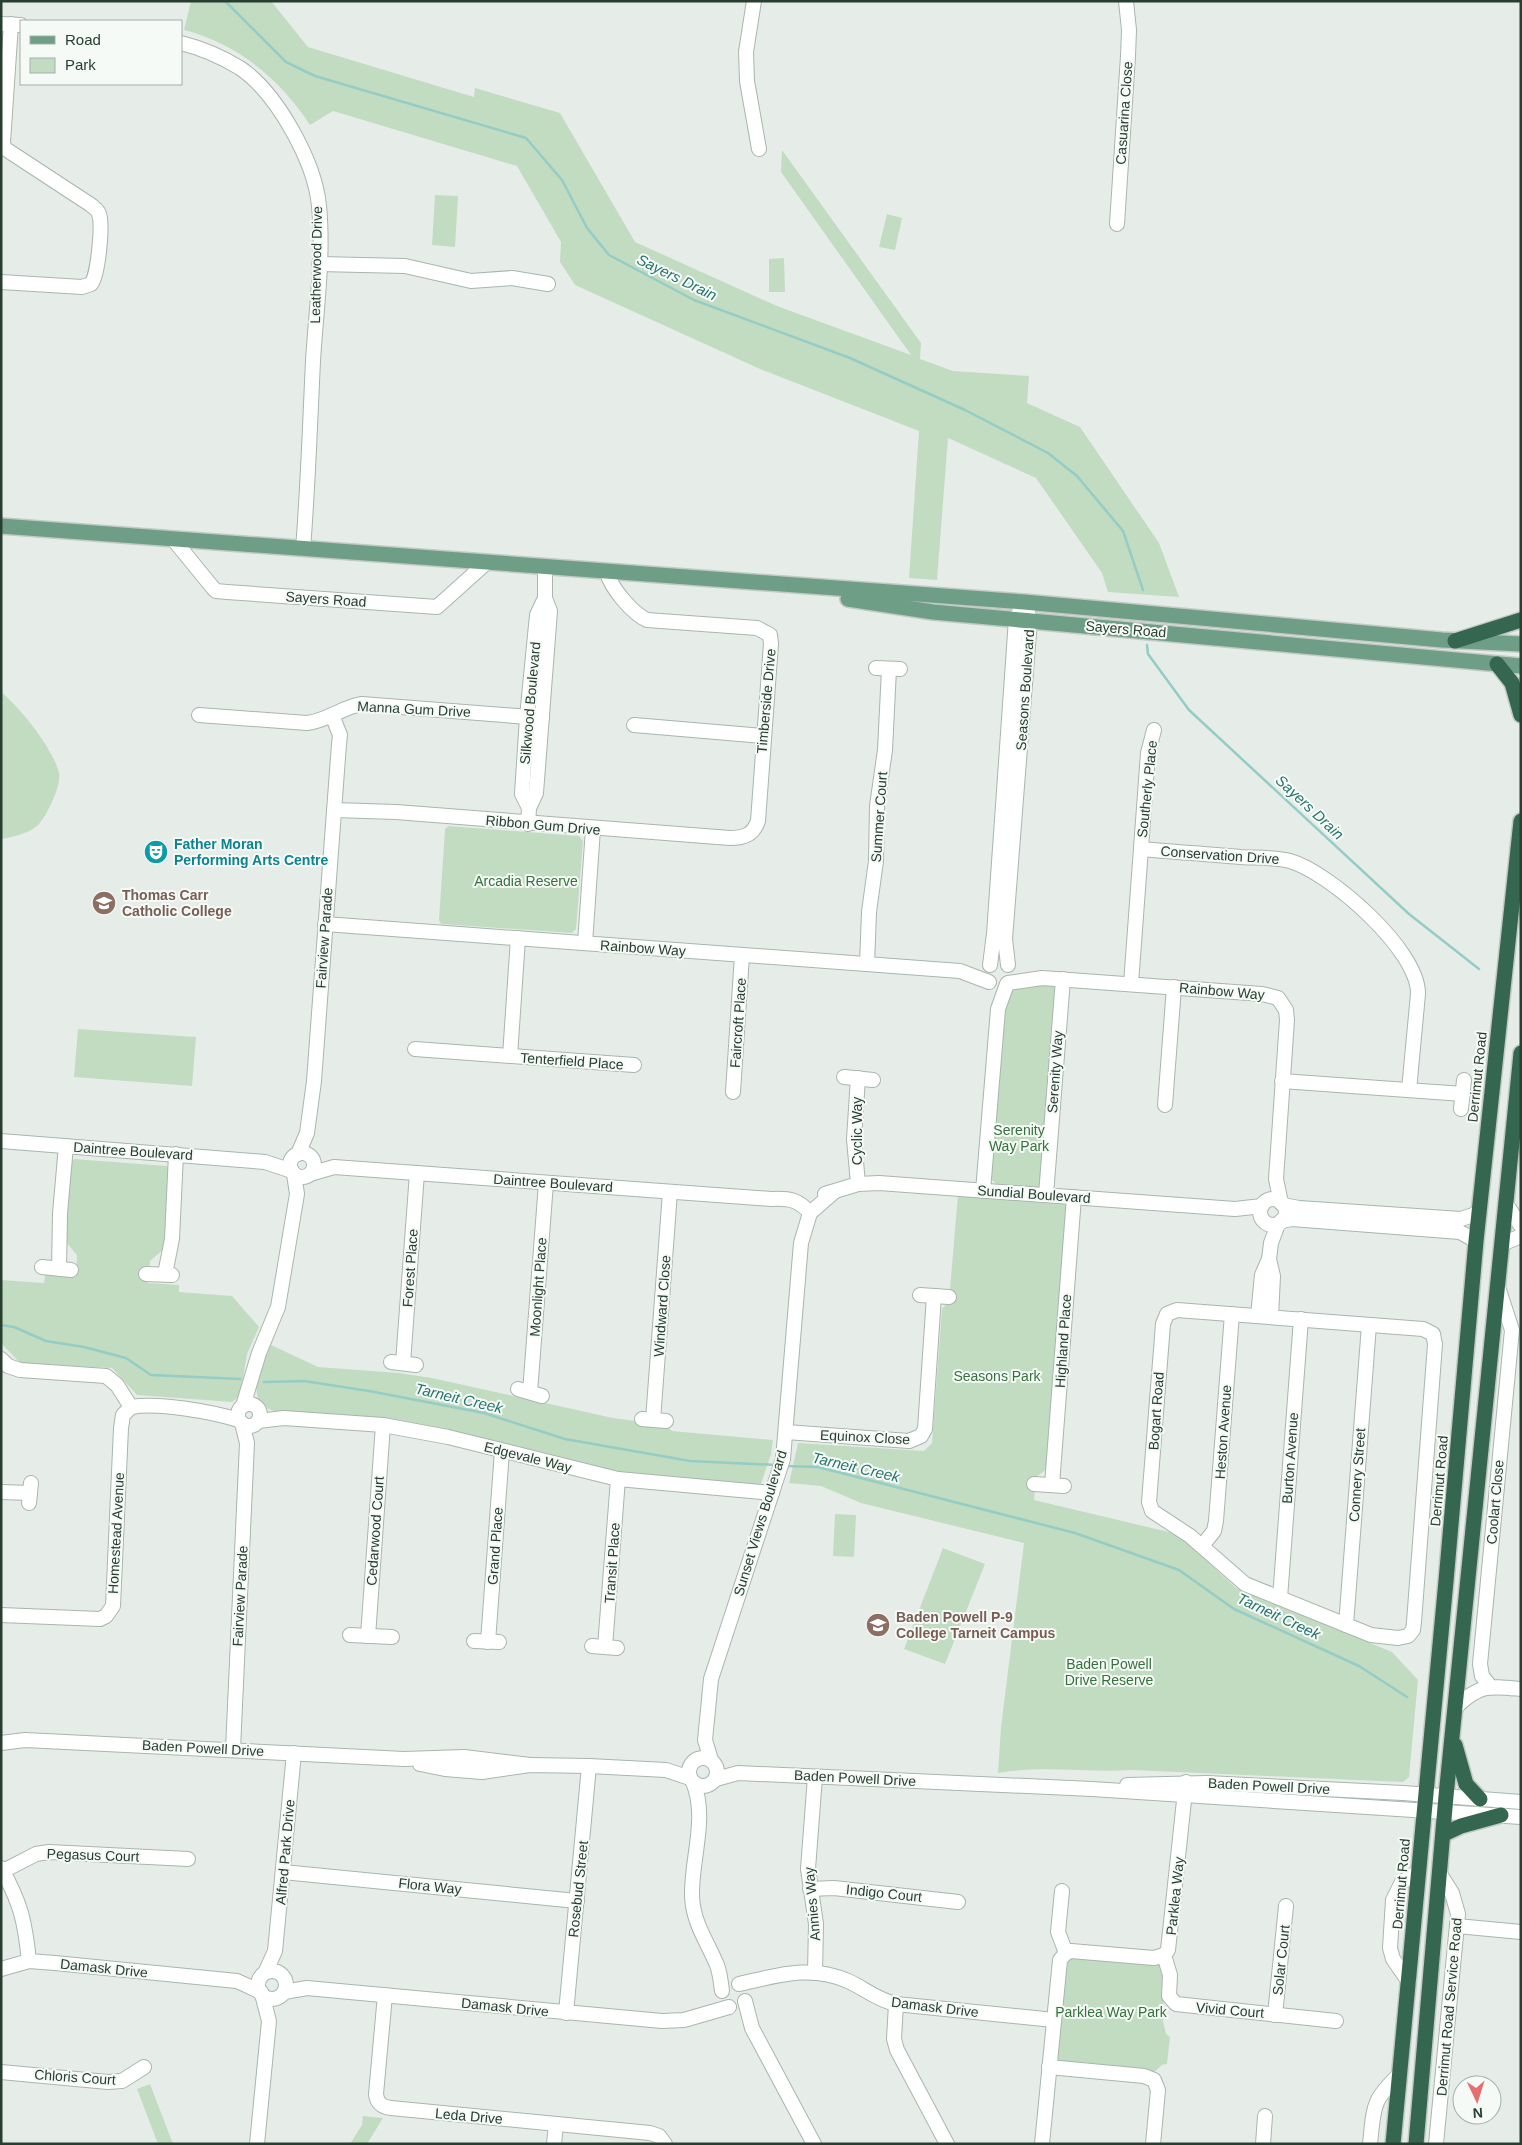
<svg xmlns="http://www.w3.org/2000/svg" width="1522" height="2145" font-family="Arial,sans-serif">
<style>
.green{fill:#c2dcc2}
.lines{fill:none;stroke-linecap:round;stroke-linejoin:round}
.stream{stroke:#94ccc6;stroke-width:2.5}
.minor-casing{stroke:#a9b5ad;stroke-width:16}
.major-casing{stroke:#c3c9c5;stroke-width:18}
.highway-casing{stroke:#c3c9c5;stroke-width:18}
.minor{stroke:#fff;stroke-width:14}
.major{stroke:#6f9e86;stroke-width:15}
.highway{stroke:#356750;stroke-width:15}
.labels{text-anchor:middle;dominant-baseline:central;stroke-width:4;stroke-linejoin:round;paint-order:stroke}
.street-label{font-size:14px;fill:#273e31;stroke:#f6faf7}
.culture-label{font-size:14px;font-weight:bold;fill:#0d838f;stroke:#f6faf7;text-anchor:start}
.park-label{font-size:14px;fill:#35713c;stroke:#f6faf7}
.education-label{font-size:14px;font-weight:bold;fill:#785e54;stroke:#f6faf7;text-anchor:start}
.water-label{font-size:15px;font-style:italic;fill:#26746c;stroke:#f6faf7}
</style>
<rect width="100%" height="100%" fill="#e6ede8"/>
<g class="green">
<path d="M191,1H271L308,47L474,97L475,88L560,113L635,242L777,306L911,355L781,172L782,150L921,343L920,359L953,371L1029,376L1027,403L1080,427L1159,543L1179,597L1108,592L1102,573L1036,478L948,438L937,580L909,578L919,431L760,369L575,285L560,262L561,242L517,166L333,111L310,125C280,79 238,44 184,30Z"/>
<polygon points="435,195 458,196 455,247 432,245"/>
<polygon points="887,214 902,218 895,250 879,247"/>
<polygon points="784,258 785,292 769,292 769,259"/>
<path d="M1,692C20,707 54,750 59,773C62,785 46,818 37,826C27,834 13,837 1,839Z"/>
<polygon points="448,826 579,836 583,841 576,929 572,933 441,924 439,920 445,829"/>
<polygon points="1025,982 1053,986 1056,988 1041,1184 1036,1188 997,1185 991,1179 1002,1006 1009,989"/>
<polygon points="78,1029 196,1037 192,1086 74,1077"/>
<polygon points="74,1159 167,1166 170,1170 165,1248 150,1261 148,1283 179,1285 179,1292 232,1296 259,1327 247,1354 240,1396 232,1402 137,1395 112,1368 20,1363 1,1343 1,1280 44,1283 45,1275 76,1277 77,1255 64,1240 70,1163"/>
<path d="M958,1194L1062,1202L1067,1207L1050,1467L1036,1477L1034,1500L1177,1534L1236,1588L1392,1652L1418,1680L1409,1777L1403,1782L1132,1770C1087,1773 1042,1765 998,1773L1001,1727L1024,1543L861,1503L821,1486L789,1483L798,1443L924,1451L932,1443L942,1309L949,1301Z"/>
<path d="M269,1344L318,1367L399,1373L432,1378L613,1418L665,1425L672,1431L773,1440L771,1454L760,1487L651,1479L274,1411C242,1401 262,1367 269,1344Z"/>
<polygon points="835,1514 856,1515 854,1557 833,1556"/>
<polygon points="943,1548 985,1564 945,1664 904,1649"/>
<polygon points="1070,1957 1158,1964 1164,1969 1163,2021 1166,2034 1170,2037 1167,2064 1162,2065 1153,2073 1138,2071 1135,2068 1081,2062 1077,2066 1062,2063 1058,2060 1063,1967"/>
<polygon points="150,2084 173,2144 158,2144 137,2089"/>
<polygon points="363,2116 383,2118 367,2144 350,2144 362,2125"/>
</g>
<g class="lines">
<g class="stream">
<polyline points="225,1 286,62 315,76 526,138 562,180 587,228 609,255 694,300 850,358 965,410 1048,453 1077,476 1123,531 1143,590"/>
<polyline points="1147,645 1148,654 1189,710 1409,914 1479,969"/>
<polyline points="1,1325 14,1327 46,1341 84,1347 126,1358 151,1375 240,1379"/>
<polyline points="264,1382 304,1381 369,1391 484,1413 565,1439 690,1461 777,1465"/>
<polyline points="785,1466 818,1467 1075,1533 1179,1570 1234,1609 1359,1666 1407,1697"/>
</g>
<g class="minor-casing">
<g id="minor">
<polyline points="754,1 746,52 747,81 759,149"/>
<polyline points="1,24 21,25"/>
<path d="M181,43C201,48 222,57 240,68C277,93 315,162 319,206C324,256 316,310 313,361C310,423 308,486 303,549"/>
<polyline points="1117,224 1128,56 1129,30 1126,1"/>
<polyline points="319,264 405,266 471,281 512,278 548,284"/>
<path d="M1,282L82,287L91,284C98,276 103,225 99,214C98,210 94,208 91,205L4,148L3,142L11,24"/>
<polyline points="173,539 213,588 216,591 227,592 437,607 486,563"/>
<polyline points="876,668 900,669"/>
<path d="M199,715L307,723C327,721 342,707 362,704L542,718"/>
<polyline points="634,725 763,736"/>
<polyline points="529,808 522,794 527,717 537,615 545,598"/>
<path d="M334,810L396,812L730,838C744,838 753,835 758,821L771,644L770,635L757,628L647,620C632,613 612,589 607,573"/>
<polyline points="528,824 529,808 536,793 550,611 545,598 545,567"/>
<path d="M1141,849C1174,852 1207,854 1240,857C1256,858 1274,857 1290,861C1329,872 1419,950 1418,994L1409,1090"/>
<polyline points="325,924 960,971 989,982"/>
<polyline points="585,943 593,829"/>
<polyline points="867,964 869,912 876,861 877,806 885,750 889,669"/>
<polyline points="990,965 994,934 1016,619 1024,602"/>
<polyline points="1008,965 1005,939 1030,620 1027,610"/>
<polyline points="1008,983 1042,978 1262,994 1278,998 1286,1010 1287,1020 1276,1179 1281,1203"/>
<polyline points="1131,984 1148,753 1154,730"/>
<polyline points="415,1049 634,1065"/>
<polyline points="510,1056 518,938"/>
<polyline points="844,1077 873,1080"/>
<polyline points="858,1078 854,1139 858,1184"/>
<polyline points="1282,1081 1463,1094"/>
<polyline points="733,1092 742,955"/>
<polyline points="1165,1105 1174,987"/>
<polyline points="1461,1109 1464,1080"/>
<polyline points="1,1141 265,1162 292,1171"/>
<circle cx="302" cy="1165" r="12"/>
<polyline points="298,1154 307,1133 314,1081 339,744 340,735 332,715"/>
<path d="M310,1174L334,1167L772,1199C789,1198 799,1200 810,1213"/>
<polyline points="983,1191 998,1009 1007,984"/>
<polyline points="825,1194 858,1184 879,1183 1235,1209 1262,1206"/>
<polyline points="1046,1195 1063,979"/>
<circle cx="1273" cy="1212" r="13"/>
<polyline points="1506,1204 1521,1226"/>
<polyline points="1283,1205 1299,1208 1461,1219 1479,1213"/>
<polyline points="1281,1221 1292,1219 1460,1232 1476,1241"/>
<polyline points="1502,1244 1521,1236"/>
<polyline points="42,1267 71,1270"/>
<polyline points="59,1269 60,1213 66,1146"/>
<polyline points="146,1274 172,1275"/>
<polyline points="165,1274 172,1239 176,1154"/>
<polyline points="920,1295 949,1297"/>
<polygon points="1177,1310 1423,1329 1433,1334 1435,1344 1414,1622 1413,1630 1408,1636 1398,1638 1371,1635 1245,1584 1190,1536 1152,1511 1149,1502 1163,1324 1167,1314"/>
<polyline points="1258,1316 1262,1275 1269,1259"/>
<polyline points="1271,1317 1273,1276 1269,1259 1271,1243 1278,1224"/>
<path d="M1,1359L8,1366L20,1370L106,1376L117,1385L131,1407C159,1402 212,1412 239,1420"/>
<polyline points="391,1362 416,1365"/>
<polyline points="403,1363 417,1173"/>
<polyline points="518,1389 542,1396"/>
<polyline points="530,1392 546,1183"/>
<circle cx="249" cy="1415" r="11"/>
<polyline points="243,1406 259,1353 278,1307 297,1194 294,1174"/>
<polyline points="642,1419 666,1421"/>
<polyline points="653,1420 670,1192"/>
<polyline points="258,1421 284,1418 383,1425 448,1437 618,1479 772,1493"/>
<polyline points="786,1432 909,1441 921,1436 925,1429 934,1296"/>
<polyline points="1034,1484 1064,1486"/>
<polyline points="1052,1485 1074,1197"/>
<polyline points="1,1492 30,1493"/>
<polyline points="29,1503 31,1483"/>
<polyline points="1202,1546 1214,1531 1216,1521 1232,1314"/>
<polyline points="1280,1598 1301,1319"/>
<polyline points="1,1615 100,1619 106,1616 113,1606 121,1428 123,1415 131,1407"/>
<polyline points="1346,1625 1369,1325"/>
<polyline points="350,1635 392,1637"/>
<polyline points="368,1636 383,1425"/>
<polyline points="474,1641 499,1642"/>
<polyline points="488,1642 502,1451"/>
<polyline points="592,1646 617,1648"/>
<polyline points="605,1647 618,1479"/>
<polyline points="1490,1686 1482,1676 1480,1664 1512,1330 1498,1287"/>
<path d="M1456,1707C1480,1684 1489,1686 1521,1689"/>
<polyline points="1,1743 25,1740 404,1759 464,1757 530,1765"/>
<polyline points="233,1749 247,1443 242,1423"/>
<circle cx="703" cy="1772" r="14"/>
<polyline points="711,1760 705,1740 711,1679 783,1459 801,1243 810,1213 834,1192"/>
<polyline points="420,1764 445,1769 482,1772 530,1765 589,1766 666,1770 690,1778"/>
<polyline points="716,1779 738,1773 1092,1789 1521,1817"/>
<path d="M693,1782C708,1818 691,1859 692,1896C693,1923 707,1941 717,1965C720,1973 721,1983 722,1991"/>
<polyline points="1127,1785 1207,1783 1403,1793 1521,1802"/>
<path d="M1,1868C21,1903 25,1922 29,1961"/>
<polyline points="3,1871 36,1854 49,1852 188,1859"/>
<polyline points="283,1872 577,1901"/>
<polyline points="810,1889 834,1888 958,1902"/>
<polyline points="1062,1891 1058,1932 1066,1953"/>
<polyline points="1457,1926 1521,1932"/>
<polyline points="1164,1955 1170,1975 1169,1996 1176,2004 1336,2021"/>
<polyline points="1,1969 29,1961 55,1963 237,1981 261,1992"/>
<circle cx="272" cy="1985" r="14"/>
<polyline points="265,1973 275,1951 294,1753"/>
<polyline points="815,1973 816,1924 808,1869 815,1777"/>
<polyline points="1409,1982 1393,1959 1390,1948 1393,1900 1402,1882 1418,1872"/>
<path d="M739,1984C776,1976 810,1964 848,1981C864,1988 877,2000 896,2004L1054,2020"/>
<polyline points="284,1992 307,1988 662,2021 684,2020 729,2007"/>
<path d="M385,1995L376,2094C377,2104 383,2107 391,2108L650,2133L659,2136L665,2144"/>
<polyline points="745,2001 752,2028 814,2144"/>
<polyline points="896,2004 894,2039 897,2050 947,2144"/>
<polyline points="566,2013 589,1766"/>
<polyline points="1275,2015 1286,1906"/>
<polyline points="1049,2067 1144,2076 1154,2080 1158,2090 1153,2144"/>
<polyline points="1,2072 108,2082 122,2081 144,2067"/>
<polyline points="257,2144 269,2021 262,1994"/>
<polyline points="554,2144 556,2124"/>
<polyline points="1042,2144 1060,1960 1066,1953 1071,1951 1154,1958 1164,1955 1168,1950 1186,1782"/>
<polyline points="1263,2144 1265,2116"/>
<path d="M1370,2144C1374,2106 1372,2100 1400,2074"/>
<polyline points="1436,2144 1458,1914 1452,1893 1440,1874"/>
</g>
</g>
<g class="major-casing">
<g id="major">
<polyline points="1,526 1024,602 1442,640 1521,644"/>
<polyline points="848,599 933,612 1521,666"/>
</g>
</g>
<g class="highway-casing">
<g id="highway">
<polyline points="1455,641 1521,620"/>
<polyline points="1497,664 1512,683 1521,715"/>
<polyline points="1455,1745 1466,1784 1480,1799"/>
<polyline points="1444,1834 1461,1826 1501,1815"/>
<polyline points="1393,2144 1446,1581 1476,1241 1521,821"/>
<polyline points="1416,2144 1446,1796 1521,1053"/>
</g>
</g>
<use href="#minor" class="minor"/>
<use href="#major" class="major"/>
<use href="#highway" class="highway"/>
</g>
<defs>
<g id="theatre-disc" transform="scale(1.25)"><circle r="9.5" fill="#0f9aa8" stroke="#f6faf7"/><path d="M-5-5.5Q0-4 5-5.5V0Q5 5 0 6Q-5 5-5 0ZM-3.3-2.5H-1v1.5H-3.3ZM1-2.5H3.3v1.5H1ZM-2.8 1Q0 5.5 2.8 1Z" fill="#fff"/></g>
<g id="school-disc" transform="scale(1.25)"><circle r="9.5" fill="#8d6e63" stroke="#f6faf7"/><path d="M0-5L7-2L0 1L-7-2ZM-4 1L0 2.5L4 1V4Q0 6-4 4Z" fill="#fff"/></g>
</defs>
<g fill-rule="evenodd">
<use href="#theatre-disc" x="156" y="852"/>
<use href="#school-disc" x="104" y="903"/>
<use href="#school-disc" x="878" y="1625"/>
</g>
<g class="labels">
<g class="street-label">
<text transform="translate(1124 113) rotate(-86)">Casuarina Close</text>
<text transform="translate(316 265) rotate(-89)">Leatherwood Drive</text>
<text transform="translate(326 599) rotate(4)">Sayers Road</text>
<text transform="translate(1126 629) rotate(5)">Sayers Road</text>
<text transform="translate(1025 690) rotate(-86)">Seasons Boulevard</text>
<text transform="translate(766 701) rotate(-85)">Timberside Drive</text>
<text transform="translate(530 703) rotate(-85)">Silkwood Boulevard</text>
<text transform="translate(414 709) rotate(3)">Manna Gum Drive</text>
<text transform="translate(1147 789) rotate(-84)">Southerly Place</text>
<text transform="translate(879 817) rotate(-86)">Summer Court</text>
<text transform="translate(543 825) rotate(5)">Ribbon Gum Drive</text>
<text transform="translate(1220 855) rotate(4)">Conservation Drive</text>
<text transform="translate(324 938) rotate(-86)">Fairview Parade</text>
<text transform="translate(643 948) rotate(4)">Rainbow Way</text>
<text transform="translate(1222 991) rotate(5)">Rainbow Way</text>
<text transform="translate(738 1023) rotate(-86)">Faircroft Place</text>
<text transform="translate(572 1061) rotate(4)">Tenterfield Place</text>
<text transform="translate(1055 1072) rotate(-86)">Serenity Way</text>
<text transform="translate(1477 1077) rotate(-84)">Derrimut Road</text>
<text transform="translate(857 1131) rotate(-90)">Cyclic Way</text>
<text transform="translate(133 1151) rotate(4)">Daintree Boulevard</text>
<text transform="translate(553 1183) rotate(4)">Daintree Boulevard</text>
<text transform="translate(1034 1194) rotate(4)">Sundial Boulevard</text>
<text transform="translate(410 1268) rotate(-86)">Forest Place</text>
<text transform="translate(538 1287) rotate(-86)">Moonlight Place</text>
<text transform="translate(662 1306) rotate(-86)">Windward Close</text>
<text transform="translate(1063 1341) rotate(-86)">Highland Place</text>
<text transform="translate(1156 1411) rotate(-86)">Bogart Road</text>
<text transform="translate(1223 1432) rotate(-86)">Heston Avenue</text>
<text transform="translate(865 1437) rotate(3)">Equinox Close</text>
<text transform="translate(528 1457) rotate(14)">Edgevale Way</text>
<text transform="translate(1290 1458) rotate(-86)">Burton Avenue</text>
<text transform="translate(1357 1475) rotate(-86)">Connery Street</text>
<text transform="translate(1439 1481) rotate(-85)">Derrimut Road</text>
<text transform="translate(1495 1502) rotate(-85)">Coolart Close</text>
<text transform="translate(760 1523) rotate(-73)">Sunset Views Boulevard</text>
<text transform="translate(375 1531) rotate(-86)">Cedarwood Court</text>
<text transform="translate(116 1533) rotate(-87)">Homestead Avenue</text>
<text transform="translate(495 1546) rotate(-86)">Grand Place</text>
<text transform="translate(612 1563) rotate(-86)">Transit Place</text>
<text transform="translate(240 1596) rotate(-87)">Fairview Parade</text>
<text transform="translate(203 1748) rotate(3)">Baden Powell Drive</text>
<text transform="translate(855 1778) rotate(3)">Baden Powell Drive</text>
<text transform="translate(1269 1786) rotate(3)">Baden Powell Drive</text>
<text transform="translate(285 1852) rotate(-85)">Alfred Park Drive</text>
<text transform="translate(93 1855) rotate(2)">Pegasus Court</text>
<text transform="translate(1401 1884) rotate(-85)">Derrimut Road</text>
<text transform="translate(430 1886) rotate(6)">Flora Way</text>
<text transform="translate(578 1889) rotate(-84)">Rosebud Street</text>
<text transform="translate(884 1893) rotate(6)">Indigo Court</text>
<text transform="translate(1175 1896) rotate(-84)">Parklea Way</text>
<text transform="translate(812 1904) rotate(-95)">Annies Way</text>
<text transform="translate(1281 1960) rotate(-84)">Solar Court</text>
<text transform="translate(104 1968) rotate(6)">Damask Drive</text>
<text transform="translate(505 2007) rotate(6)">Damask Drive</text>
<text transform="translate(935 2007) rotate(7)">Damask Drive</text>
<text transform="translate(1449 2007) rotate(-85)">Derrimut Road Service Road</text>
<text transform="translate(1230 2010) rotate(5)">Vivid Court</text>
<text transform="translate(75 2077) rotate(4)">Chloris Court</text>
<text transform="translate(469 2116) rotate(5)">Leda Drive</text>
</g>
<g class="culture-label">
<text x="174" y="844">Father Moran<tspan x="174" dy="16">Performing Arts Centre</tspan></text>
</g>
<g class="park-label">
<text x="526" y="881">Arcadia Reserve</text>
<text x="1019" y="1130">Serenity<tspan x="1019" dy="16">Way Park</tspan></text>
<text x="997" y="1376">Seasons Park</text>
<text x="1109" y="1664">Baden Powell<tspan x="1109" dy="16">Drive Reserve</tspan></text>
<text x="1111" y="2012">Parklea Way Park</text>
</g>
<g class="education-label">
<text x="122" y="895">Thomas Carr<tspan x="122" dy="16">Catholic College</tspan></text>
<text x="896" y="1617">Baden Powell P-9<tspan x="896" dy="16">College Tarneit Campus</tspan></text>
</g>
<g class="water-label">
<text transform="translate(677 277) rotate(26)">Sayers Drain</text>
<text transform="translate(1310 807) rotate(43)">Sayers Drain</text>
<text transform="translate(459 1398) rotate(13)">Tarneit Creek</text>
<text transform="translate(856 1467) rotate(13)">Tarneit Creek</text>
<text transform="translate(1279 1616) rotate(25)">Tarneit Creek</text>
</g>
</g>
<rect width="1522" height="2145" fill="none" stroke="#273e31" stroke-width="5"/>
<rect x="20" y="20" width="162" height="65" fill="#f6faf7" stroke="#a3afa8"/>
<rect x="30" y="36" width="25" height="8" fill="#6f9e86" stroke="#a3afa8"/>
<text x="65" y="45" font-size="15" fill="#273e31">Road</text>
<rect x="30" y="58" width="25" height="15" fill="#c2dcc2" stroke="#a3afa8"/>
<text x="65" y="70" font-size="15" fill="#273e31">Park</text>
<g transform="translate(1477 2100) rotate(176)"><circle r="24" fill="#f6faf7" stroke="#a3afa8"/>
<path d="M0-4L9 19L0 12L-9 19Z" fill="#e46e70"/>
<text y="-8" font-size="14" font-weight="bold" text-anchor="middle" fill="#273e31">N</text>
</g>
</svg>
